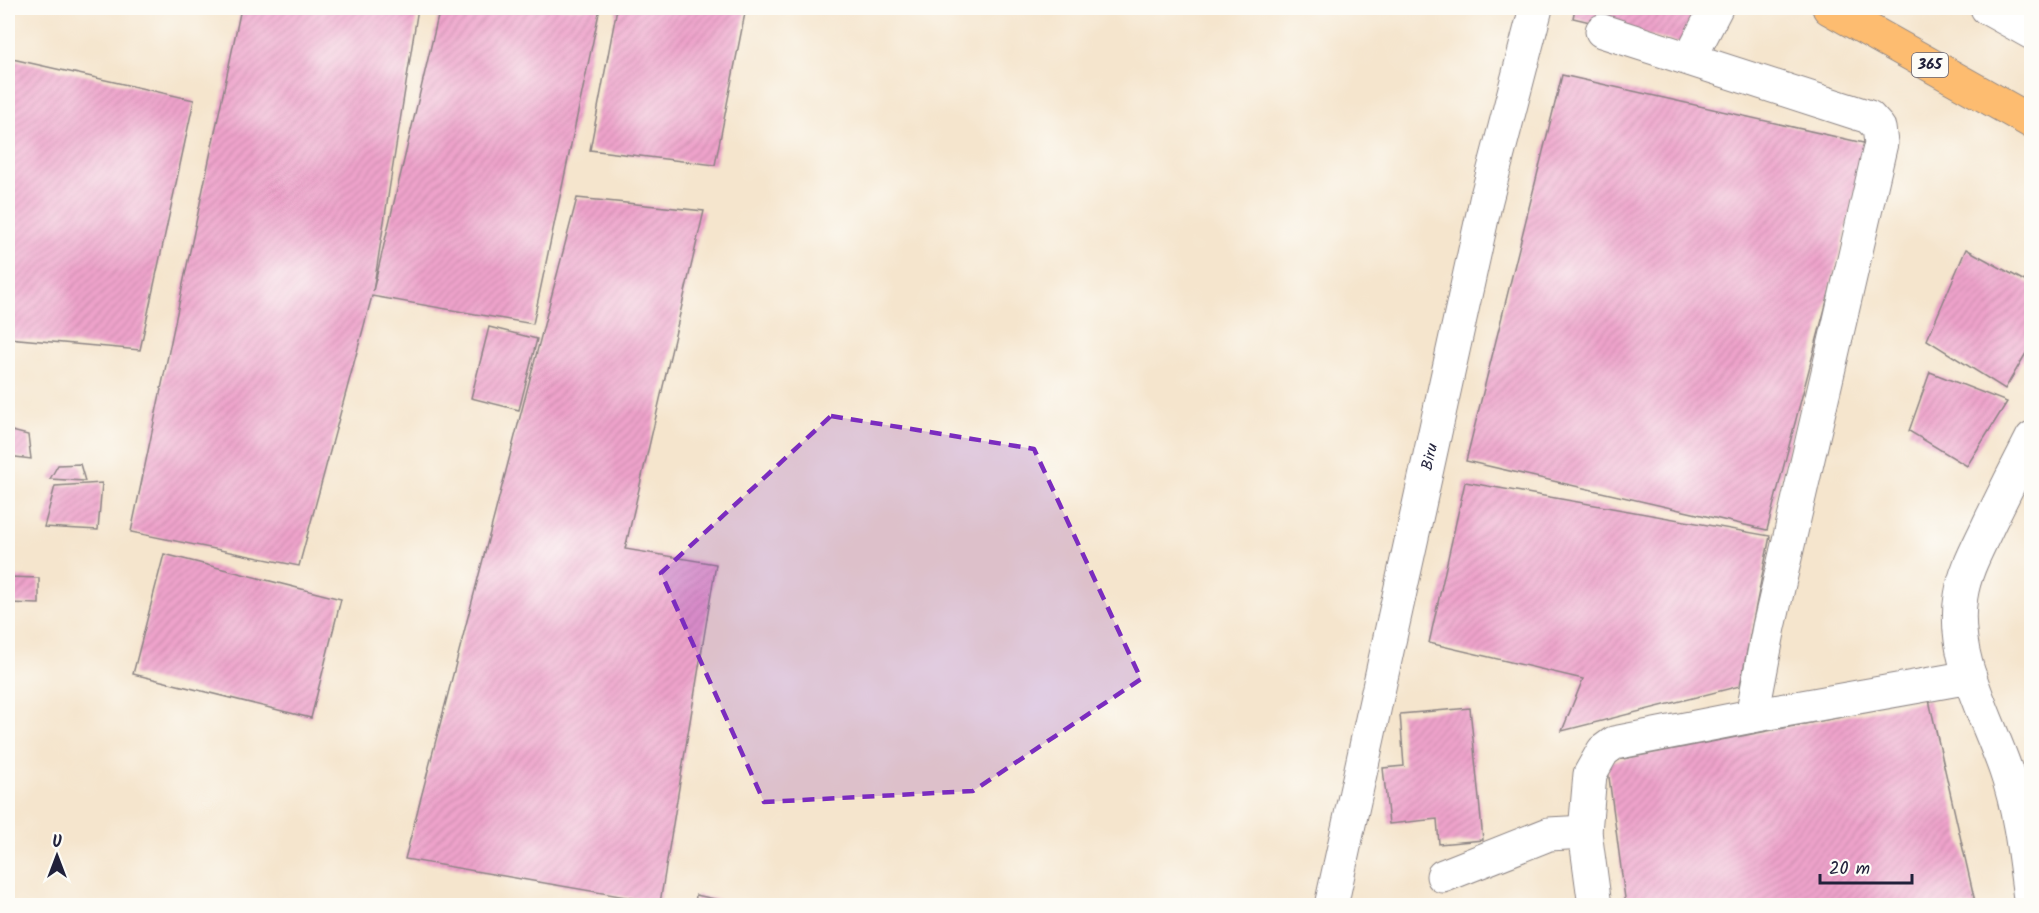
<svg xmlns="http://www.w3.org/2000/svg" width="2039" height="913" font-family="Kalam,sans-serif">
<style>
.building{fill:url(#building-hatch)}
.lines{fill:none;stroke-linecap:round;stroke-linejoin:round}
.minor-casing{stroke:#8c8484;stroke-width:35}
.major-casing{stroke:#8c8484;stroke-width:35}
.minor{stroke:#fff;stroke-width:33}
.major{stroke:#fdbc6f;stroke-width:33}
.marked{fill:#7b2cbf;fill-opacity:0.2;stroke:#7b2cbf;stroke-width:4.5;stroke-dasharray:12 8;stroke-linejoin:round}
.labels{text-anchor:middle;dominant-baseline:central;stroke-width:6;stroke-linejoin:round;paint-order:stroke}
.shield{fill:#fdfcf7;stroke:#646373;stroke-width:1.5}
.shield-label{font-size:15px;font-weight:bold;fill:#22223b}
.street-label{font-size:16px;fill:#22223b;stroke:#fdfcf7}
</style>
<defs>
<pattern id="building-hatch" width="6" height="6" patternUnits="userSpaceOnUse" patternTransform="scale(1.5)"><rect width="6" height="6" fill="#eea3cb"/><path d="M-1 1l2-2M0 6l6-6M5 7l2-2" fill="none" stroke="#cc8caf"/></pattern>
</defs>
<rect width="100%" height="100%" fill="#fdfcf7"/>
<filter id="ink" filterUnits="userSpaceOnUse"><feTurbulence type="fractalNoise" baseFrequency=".0167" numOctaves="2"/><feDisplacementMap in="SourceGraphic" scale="12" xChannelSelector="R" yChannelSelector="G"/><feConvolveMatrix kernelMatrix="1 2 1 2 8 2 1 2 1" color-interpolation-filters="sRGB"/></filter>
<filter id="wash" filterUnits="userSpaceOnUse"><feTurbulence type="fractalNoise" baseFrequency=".008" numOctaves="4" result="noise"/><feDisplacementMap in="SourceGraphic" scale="24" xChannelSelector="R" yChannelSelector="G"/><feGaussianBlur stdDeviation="1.35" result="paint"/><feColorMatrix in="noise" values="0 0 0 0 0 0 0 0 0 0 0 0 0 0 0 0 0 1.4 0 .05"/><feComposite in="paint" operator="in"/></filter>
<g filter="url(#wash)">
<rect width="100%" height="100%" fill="#f5e5cd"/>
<g id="blocks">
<g class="building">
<polygon points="241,8 418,8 373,291 440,8 600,8 533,324 372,296 299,566 131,532"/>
<polygon points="617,8 746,8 715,165 590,150"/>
<polygon points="1575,8 1700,8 1696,47 1573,18"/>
<polygon points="1883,8 1917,8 1917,13 1883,9"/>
<polygon points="8,58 194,100 140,350 8,338"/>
<polygon points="1562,75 1868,144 1767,530 1466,461"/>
<polygon points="577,198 704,211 625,549 716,564 660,903 405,859"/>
<polygon points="1966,249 2032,285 2032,343 2005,389 1927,340"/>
<polygon points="489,327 537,339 519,410 471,398"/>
<polygon points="1930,372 2007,402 1967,466 1909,431"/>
<polygon points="8,430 28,435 31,459 8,456"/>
<polygon points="80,464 85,481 50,479 58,465"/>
<polygon points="1465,482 1770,536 1740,686 1562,731 1583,679 1429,643"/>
<polygon points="102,483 98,530 44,527 55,486"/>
<polygon points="164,554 341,599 311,718 133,674"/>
<polygon points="8,577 39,578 39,604 8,603"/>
<polygon points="1929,700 1976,906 1626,906 1607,762"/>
<polygon points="1470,708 1483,840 1439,844 1437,819 1389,824 1383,768 1404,766 1400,714"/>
<polygon points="696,895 729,902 728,906 695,906"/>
</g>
</g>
</g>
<g filter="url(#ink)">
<use href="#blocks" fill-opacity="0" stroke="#8c8484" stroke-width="1.5"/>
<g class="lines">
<g class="minor-casing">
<g id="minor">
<polyline points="1987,8 2032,33"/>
<polyline points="1690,58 1716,8"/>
<polyline points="1752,716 1970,677"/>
<polyline points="1443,876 1549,834 1585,832"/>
<path id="s1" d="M1331,906L1486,200L1536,8"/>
<polyline points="1595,906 1585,832 1590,774 1603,751 1614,743 1752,716 1769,627 1881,143 1879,128 1869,117 1602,31"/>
<path d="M2031,906C2025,861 2021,814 2006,771C1987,715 1951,657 1961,596C1965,570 1978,548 1989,524C2003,495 2017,467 2032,438"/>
</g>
</g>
<g class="major-casing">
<polyline id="major" points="1829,8 2032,122"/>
</g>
<use href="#minor" class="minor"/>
<use href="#major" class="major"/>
</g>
</g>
<path class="marked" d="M831,416L1034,449L1141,679L973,791L764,802L661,573Z"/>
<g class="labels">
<rect class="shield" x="1912" y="53" width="36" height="24" rx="4.5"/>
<g class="shield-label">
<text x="1930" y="65">365</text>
</g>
<g class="street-label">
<text stroke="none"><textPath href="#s1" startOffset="460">Biru</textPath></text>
</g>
</g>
<rect width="2039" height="913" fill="none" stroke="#fdfcf7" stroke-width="30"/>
<g transform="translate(57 856)" stroke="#fdfcf7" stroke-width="4.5" paint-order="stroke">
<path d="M0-4.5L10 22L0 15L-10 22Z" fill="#22223b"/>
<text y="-9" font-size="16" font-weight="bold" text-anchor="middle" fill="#22223b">U</text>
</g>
<path d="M1820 874v9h92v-9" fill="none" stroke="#22223b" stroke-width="3"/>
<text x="1829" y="874" font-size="18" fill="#22223b" stroke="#fdfcf7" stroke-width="4.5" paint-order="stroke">20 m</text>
</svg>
